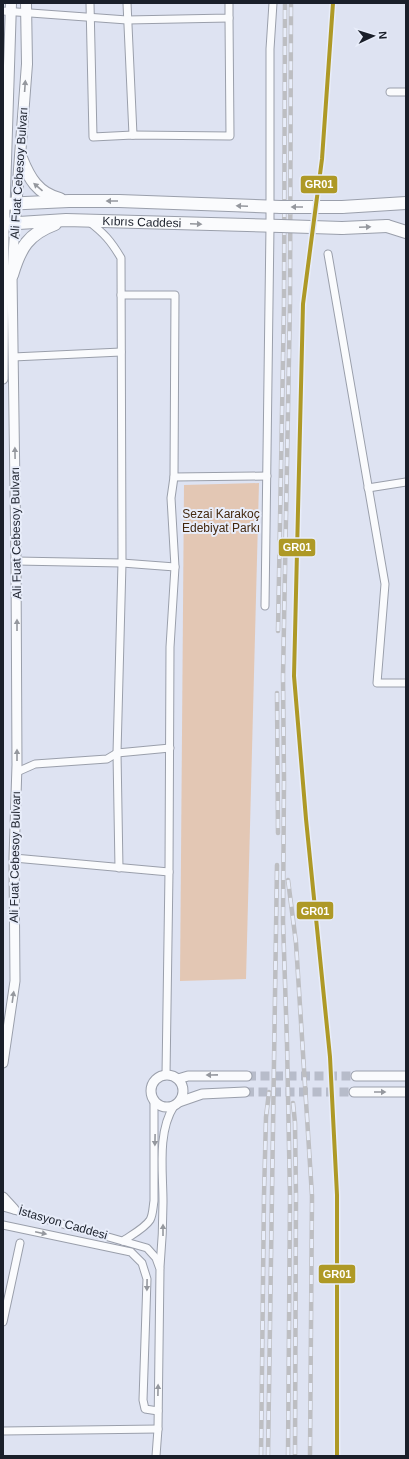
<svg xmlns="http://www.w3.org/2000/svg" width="409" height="1459" font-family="Helvetica,sans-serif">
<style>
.green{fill:#e3c7b4}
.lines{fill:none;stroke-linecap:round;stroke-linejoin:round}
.tertiary-tunnel{stroke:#b7bcca;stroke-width:9;stroke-dasharray:9 4.5;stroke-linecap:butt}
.minor-casing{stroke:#9a9fab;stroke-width:9}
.tertiary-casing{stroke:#9a9fab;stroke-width:11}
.secondary-casing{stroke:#9a9fab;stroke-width:12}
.primary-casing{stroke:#9a9fab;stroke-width:14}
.trunk-casing{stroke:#9a9fab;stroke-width:14}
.minor{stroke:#fafbfd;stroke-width:7}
.tertiary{stroke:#fafbfd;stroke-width:9}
.secondary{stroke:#fafbfd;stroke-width:10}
.primary{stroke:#fafbfd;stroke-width:12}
.trunk{stroke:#fafbfd;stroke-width:12}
.rail-casing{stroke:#bdbec2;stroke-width:4.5}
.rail{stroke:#e8edfa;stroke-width:3;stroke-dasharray:9;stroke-linecap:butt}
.primary-bridge-casing{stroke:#9a9fab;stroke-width:14;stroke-linecap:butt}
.primary-bridge{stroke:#fafbfd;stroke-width:12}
.rail-1-casing{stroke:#e8edfa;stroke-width:7}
.rail-1{stroke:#ae9926;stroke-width:4}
.oneway{fill:#95989e}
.labels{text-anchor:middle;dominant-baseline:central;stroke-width:4;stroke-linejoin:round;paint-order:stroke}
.street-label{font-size:12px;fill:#1a1f2a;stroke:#e8edfa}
.park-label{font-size:12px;fill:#43280e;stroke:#e8edfa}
.line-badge{stroke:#e8edfa;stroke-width:1.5}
.badge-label{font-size:11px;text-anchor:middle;font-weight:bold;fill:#fff}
</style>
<rect width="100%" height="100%" fill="#dee3f2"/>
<polygon class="green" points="259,483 246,979 180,981 184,485"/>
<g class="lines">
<g class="tertiary-tunnel">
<polyline points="247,1076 356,1076"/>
<polyline points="245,1092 354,1092"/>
</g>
<g class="minor-casing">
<g id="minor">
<polyline points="90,3 93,137 133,135 230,136 229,18"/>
<polyline points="127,3 133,135"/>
<polyline points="3,11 127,20 229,18 229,3"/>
<polyline points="390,92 406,92"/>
<path d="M88,221C104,233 111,241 121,258L122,563L117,753L119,868"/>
<polyline points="328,254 385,584 377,683 406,683"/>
<polyline points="121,295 175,295 174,477"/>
<polyline points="13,357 121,352"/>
<polyline points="368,488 406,482"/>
<polyline points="16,561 122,563 175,567"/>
<polyline points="265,606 270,226 270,49 273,3"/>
<polyline points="17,772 35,764 107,759 117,753 170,748"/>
<polyline points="14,858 169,872"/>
<polyline points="166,1075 169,872 170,647 175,567 171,498 174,477 267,476"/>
<polyline points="3,1207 147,1248 156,1258 160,1269 158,1429 156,1456"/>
<polyline points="3,1225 131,1252 142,1263 147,1279 143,1400 145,1409 158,1411"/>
<path d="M123,1241C130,1236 145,1228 150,1220C153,1215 153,1206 154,1201V1101"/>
<path d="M160,1267C162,1245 163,1224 163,1202C163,1172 157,1132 174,1106"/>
<polyline points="3,1322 20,1243"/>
<polyline points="3,1431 158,1429"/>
</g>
</g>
<g class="tertiary-casing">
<g id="tertiary">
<polyline points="3,379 4,224"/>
<polyline points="3,1063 15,981 14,858 17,765 16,561 12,275 15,222"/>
<circle cx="167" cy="1091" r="16"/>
<polyline points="356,1076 406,1076"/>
<polyline points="178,1079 188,1076 247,1076"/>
<polyline points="354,1092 406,1092"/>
<polyline points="179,1102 202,1094 245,1092"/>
<polyline points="3,1197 14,1209"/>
</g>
</g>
<g class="secondary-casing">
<g id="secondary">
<polyline points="15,222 27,64 26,3"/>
<polyline points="4,224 11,3"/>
</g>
</g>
<g class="primary-casing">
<g id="primary">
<polyline points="3,154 5,147"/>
<path d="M21,158C29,178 38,194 60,199"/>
<polyline points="3,204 69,201 119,201 281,207"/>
<path id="s1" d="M3,224L66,220L281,226"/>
<polyline points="342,228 387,226"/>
<path d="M12,275C20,248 28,234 55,224"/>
<polyline points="3,278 3,279"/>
</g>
</g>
<g class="trunk-casing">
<g id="trunk">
<polyline points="342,207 406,203"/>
<polyline points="387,226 406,232"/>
</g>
</g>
<use href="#minor" class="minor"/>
<use href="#tertiary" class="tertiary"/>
<use href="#secondary" class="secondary"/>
<use href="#primary" class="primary"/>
<use href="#trunk" class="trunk"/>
<g class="rail-casing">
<g id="rail">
<polyline points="278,631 284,304 285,3"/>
<polyline points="277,693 278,833"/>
<polyline points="288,880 296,943 312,1196 310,1456"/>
<polyline points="293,1103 295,1123 296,1196 295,1456"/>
<polyline points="261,1456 264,1195 266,1117 269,1092"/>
<polyline points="268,1456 277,865"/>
<polyline points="288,1456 290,1197 287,1043 283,921 284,780 283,677 290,304 291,3"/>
</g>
</g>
<use href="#rail" class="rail"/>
<g class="primary-bridge-casing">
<g id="primary-bridge">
<polyline points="281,207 342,207"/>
<polyline points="281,226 342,228"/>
</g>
</g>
<use href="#primary-bridge" class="primary-bridge"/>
<g class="rail-1-casing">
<polyline id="rail-1" points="333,3 322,159 303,304 294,676 306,819 330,1057 337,1195 337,1456"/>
</g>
<use href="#rail-1" class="rail-1"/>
</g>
<defs><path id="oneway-solid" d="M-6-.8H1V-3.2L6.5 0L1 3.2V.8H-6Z"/></defs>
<g class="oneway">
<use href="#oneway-solid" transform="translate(25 86) rotate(-86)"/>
<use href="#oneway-solid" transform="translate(38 187) rotate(-139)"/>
<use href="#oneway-solid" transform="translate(112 201) rotate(180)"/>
<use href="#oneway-solid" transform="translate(242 206) rotate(-178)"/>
<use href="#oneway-solid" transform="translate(297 207) rotate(180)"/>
<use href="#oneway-solid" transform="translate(196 224) rotate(2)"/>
<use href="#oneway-solid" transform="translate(365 227) rotate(-3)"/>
<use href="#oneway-solid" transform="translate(15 453) rotate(-91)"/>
<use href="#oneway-solid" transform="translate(17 625) rotate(-90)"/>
<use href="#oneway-solid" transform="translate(17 755) rotate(-90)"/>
<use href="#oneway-solid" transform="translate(13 997) rotate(-82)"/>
<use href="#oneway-solid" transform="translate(212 1075) rotate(179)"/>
<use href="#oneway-solid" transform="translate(380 1092)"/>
<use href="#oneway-solid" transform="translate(155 1140) rotate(91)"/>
<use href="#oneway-solid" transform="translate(163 1230) rotate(-90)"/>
<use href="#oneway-solid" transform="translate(41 1233) rotate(12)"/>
<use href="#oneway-solid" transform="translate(147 1285) rotate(91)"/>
<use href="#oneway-solid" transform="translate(158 1390) rotate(-89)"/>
</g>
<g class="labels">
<g class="street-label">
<text transform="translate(19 173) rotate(-86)">Ali Fuat Cebesoy Bulvarı</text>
<text stroke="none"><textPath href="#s1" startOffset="139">Kıbrıs Caddesi</textPath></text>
<text transform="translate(16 533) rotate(-91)">Ali Fuat Cebesoy Bulvarı</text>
<text transform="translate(15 857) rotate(-89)">Ali Fuat Cebesoy Bulvarı</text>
<text transform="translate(63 1223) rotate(16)">İstasyon Caddesi</text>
</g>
<g class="park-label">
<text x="221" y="514">Sezai Karakoç<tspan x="221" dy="14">Edebiyat Parkı</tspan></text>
</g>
</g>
<g class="line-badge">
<rect x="300" y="175" width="38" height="19" rx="4" fill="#ae9926"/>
<rect x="278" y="538" width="38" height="19" rx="4" fill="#ae9926"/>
<rect x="296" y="901" width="38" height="19" rx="4" fill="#ae9926"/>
<rect x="318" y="1264" width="38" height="20" rx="4" fill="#ae9926"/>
</g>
<g class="badge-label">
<text x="319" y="188">GR01</text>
<text x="297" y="551">GR01</text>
<text x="315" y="915">GR01</text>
<text x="337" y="1278">GR01</text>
</g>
<rect width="409" height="1459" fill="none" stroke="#1a1f2a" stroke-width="8"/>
<g transform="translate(373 36) rotate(86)" stroke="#e8edfa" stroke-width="3" paint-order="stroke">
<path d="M0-3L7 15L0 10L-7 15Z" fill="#1a1f2a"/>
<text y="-6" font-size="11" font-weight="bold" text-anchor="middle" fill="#1a1f2a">N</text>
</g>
</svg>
